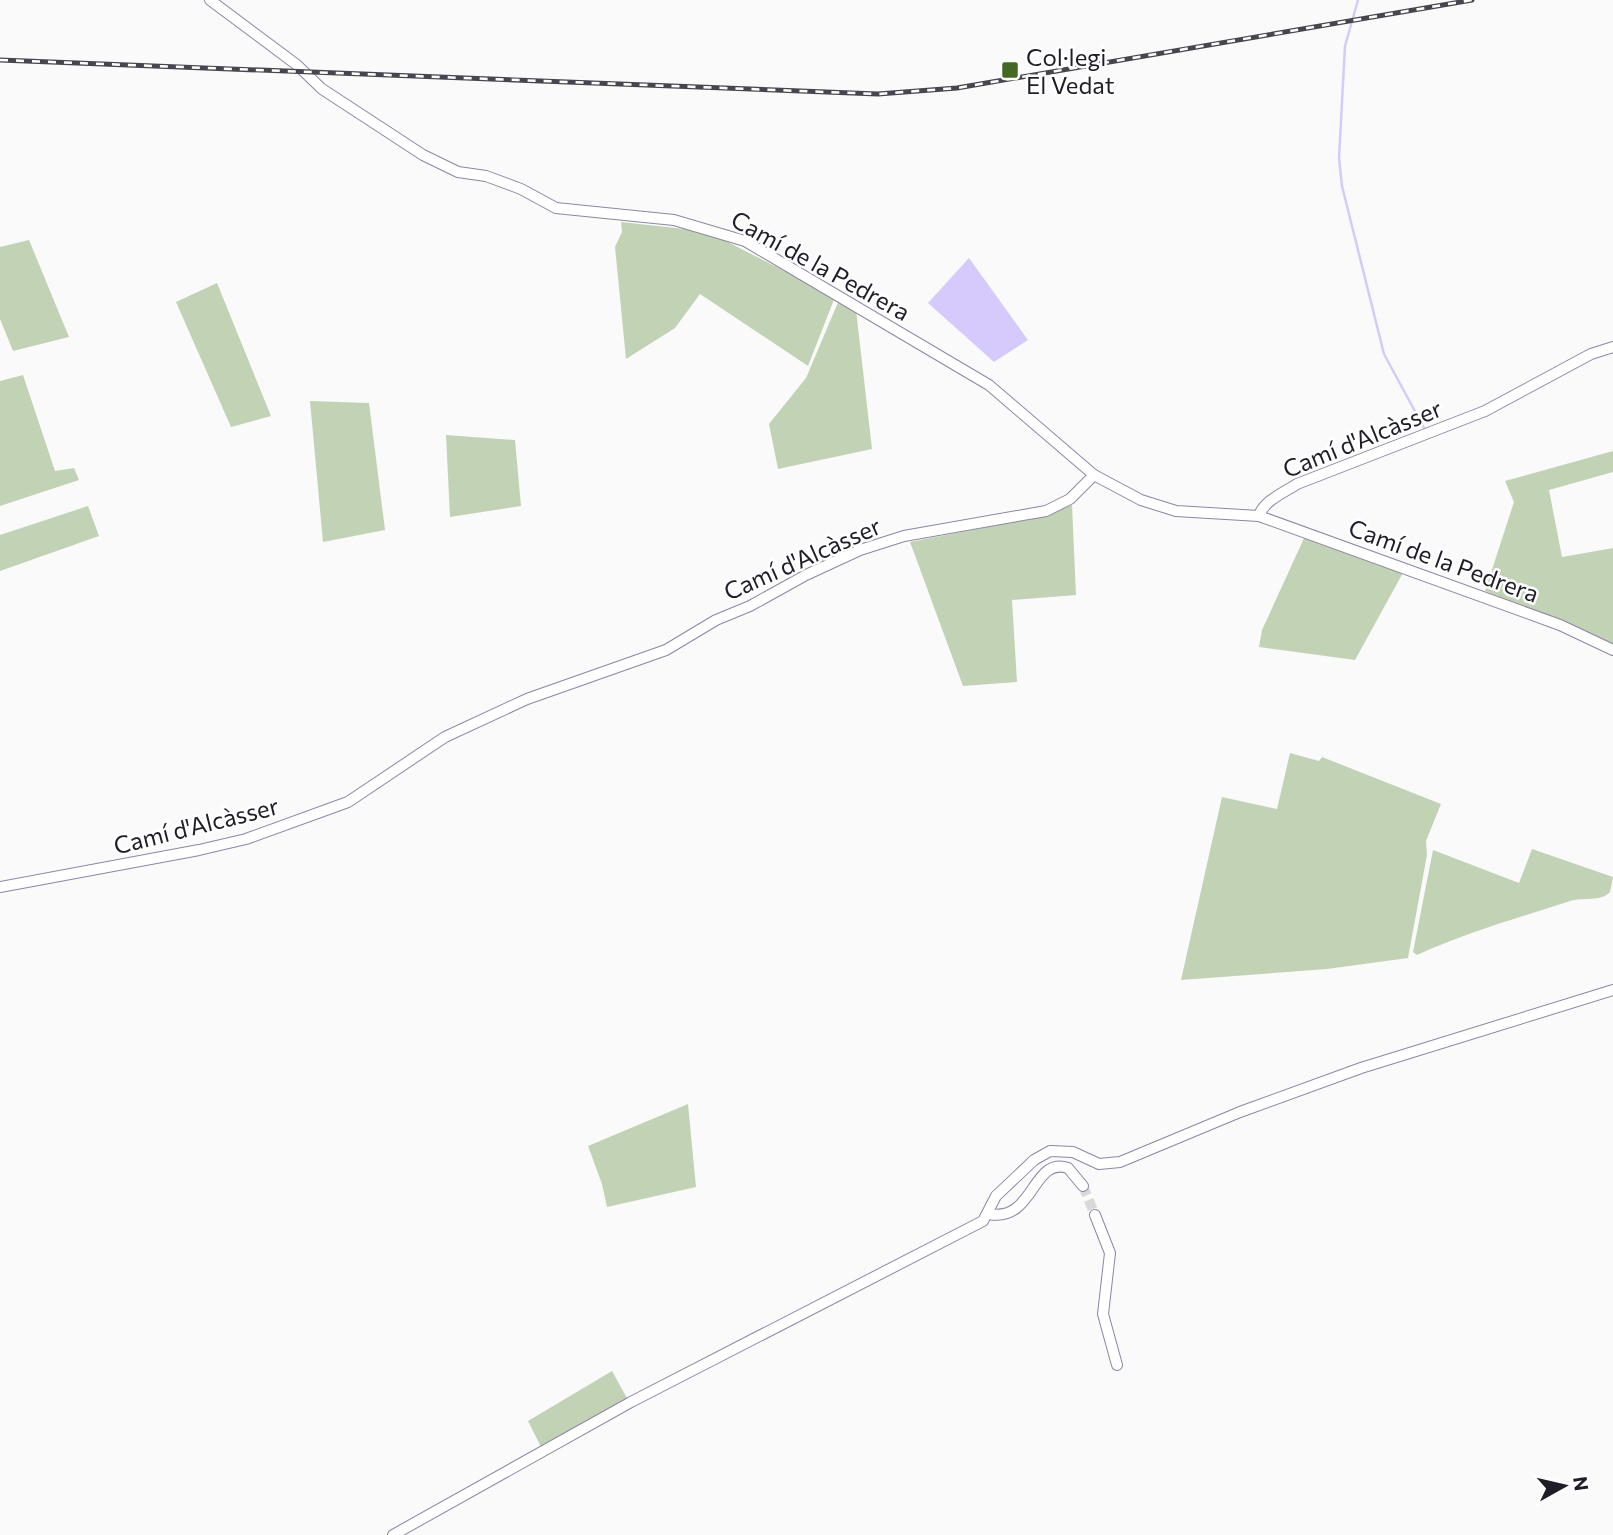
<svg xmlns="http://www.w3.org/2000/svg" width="1613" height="1535" font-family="Commissioner,sans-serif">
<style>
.green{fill:#c2d3b5}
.water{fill:#d6cafd}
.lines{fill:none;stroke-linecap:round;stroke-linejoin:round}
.stream{stroke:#d6cafd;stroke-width:2.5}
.minor-tunnel{stroke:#d9d9db;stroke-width:10;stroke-dasharray:10 5;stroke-linecap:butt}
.minor-casing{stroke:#8d86a4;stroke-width:12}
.minor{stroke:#fff;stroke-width:10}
.rail-casing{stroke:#47454e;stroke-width:5}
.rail{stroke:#fff;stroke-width:2.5;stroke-dasharray:8;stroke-linecap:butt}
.poi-dot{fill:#446922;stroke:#fff;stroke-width:2.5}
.labels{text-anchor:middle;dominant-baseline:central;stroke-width:5;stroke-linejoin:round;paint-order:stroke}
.poi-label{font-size:24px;fill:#201d29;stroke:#fff;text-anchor:start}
.street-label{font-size:24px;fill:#201d29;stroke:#fff}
</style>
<rect width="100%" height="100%" fill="#fafafa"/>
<g class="green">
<polygon points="621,222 694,230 722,239 835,297 808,366 700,294 675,328 626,359 615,247 622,232"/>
<polygon points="29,240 69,337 13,351 0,319 0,247"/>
<polygon points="217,283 271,416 231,427 176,302"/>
<polygon points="839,300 856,310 872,449 778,469 769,424 806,378"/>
<polygon points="23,375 55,471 74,468 79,480 0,506 0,381"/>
<polygon points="310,401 369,403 385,530 323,542"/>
<polygon points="446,435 515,440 521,506 450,517"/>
<polygon points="1613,451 1613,472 1549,490 1562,557 1613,548 1613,645 1485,591 1514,502 1505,481"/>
<polygon points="1072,505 1076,595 1012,600 1017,682 963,686 910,542 1028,519"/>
<polygon points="88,506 99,536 0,571 0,535"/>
<polygon points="1305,536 1404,571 1355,660 1259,647 1262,630"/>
<polygon points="1290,753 1319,761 1322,757 1441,804 1426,841 1427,855 1408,958 1327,969 1181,980 1222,797 1277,809"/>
<path d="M1532,849L1613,877L1610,892C1601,902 1583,897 1570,901C1518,918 1467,932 1417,955L1413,952L1433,850L1519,883Z"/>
<polygon points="688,1104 696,1187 607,1207 602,1184 588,1146"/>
<polygon points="612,1371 628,1400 541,1447 528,1421"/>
</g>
<polygon class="water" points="969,258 1028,340 994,362 928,303"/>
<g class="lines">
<polyline class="stream" points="1358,0 1345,46 1339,158 1342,186 1384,354 1424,428"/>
<polyline class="minor-tunnel" points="1083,1186 1095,1215"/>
<g class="minor-casing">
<g id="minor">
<path d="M210,0L297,65L322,89L423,155L458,172L486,176L521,189L556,208L674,220L745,241L989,385L1094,475L1141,500L1176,511L1259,516C1263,501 1285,492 1297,484L1485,411L1591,354L1613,347"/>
<polyline points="1259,516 1560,625 1613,650"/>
<polyline points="0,887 199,850 246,839 348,802 445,737 527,699 666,650 716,620 750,606 806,575 860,550 904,536 1046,511 1070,499 1094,475"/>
<path d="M989,1214C1034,1223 1032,1156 1068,1168L1083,1186"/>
<polyline points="1095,1215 1110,1253 1103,1314 1117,1365"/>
<polyline points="393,1535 631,1402 983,1221 996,1196 1034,1160 1050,1151 1073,1152 1099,1164 1120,1162 1240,1112 1361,1068 1613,990"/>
</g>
</g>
<use href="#minor" class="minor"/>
<g class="rail-casing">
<polyline id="rail" points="0,60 878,94 957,88 1472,0"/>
</g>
<use href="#rail" class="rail"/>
</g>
<rect class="poi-dot" x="1001" y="61" width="18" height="18" rx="3.5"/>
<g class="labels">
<g class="poi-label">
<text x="1026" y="56">Col·legi<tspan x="1026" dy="28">El Vedat</tspan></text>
</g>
<g class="street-label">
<text transform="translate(821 265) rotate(29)">Camí de la Pedrera</text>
<text transform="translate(1362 438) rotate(-22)">Camí d'Alcàsser</text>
<text transform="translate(802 558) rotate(-24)">Camí d'Alcàsser</text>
<text transform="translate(1444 560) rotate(20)">Camí de la Pedrera</text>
<text transform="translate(196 825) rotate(-14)">Camí d'Alcàsser</text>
</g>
</g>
<g transform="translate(1564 1486) rotate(82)" stroke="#ffffff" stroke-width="5" paint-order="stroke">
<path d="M0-5L12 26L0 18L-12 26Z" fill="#201d29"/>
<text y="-10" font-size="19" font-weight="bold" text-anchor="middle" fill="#201d29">N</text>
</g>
</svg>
